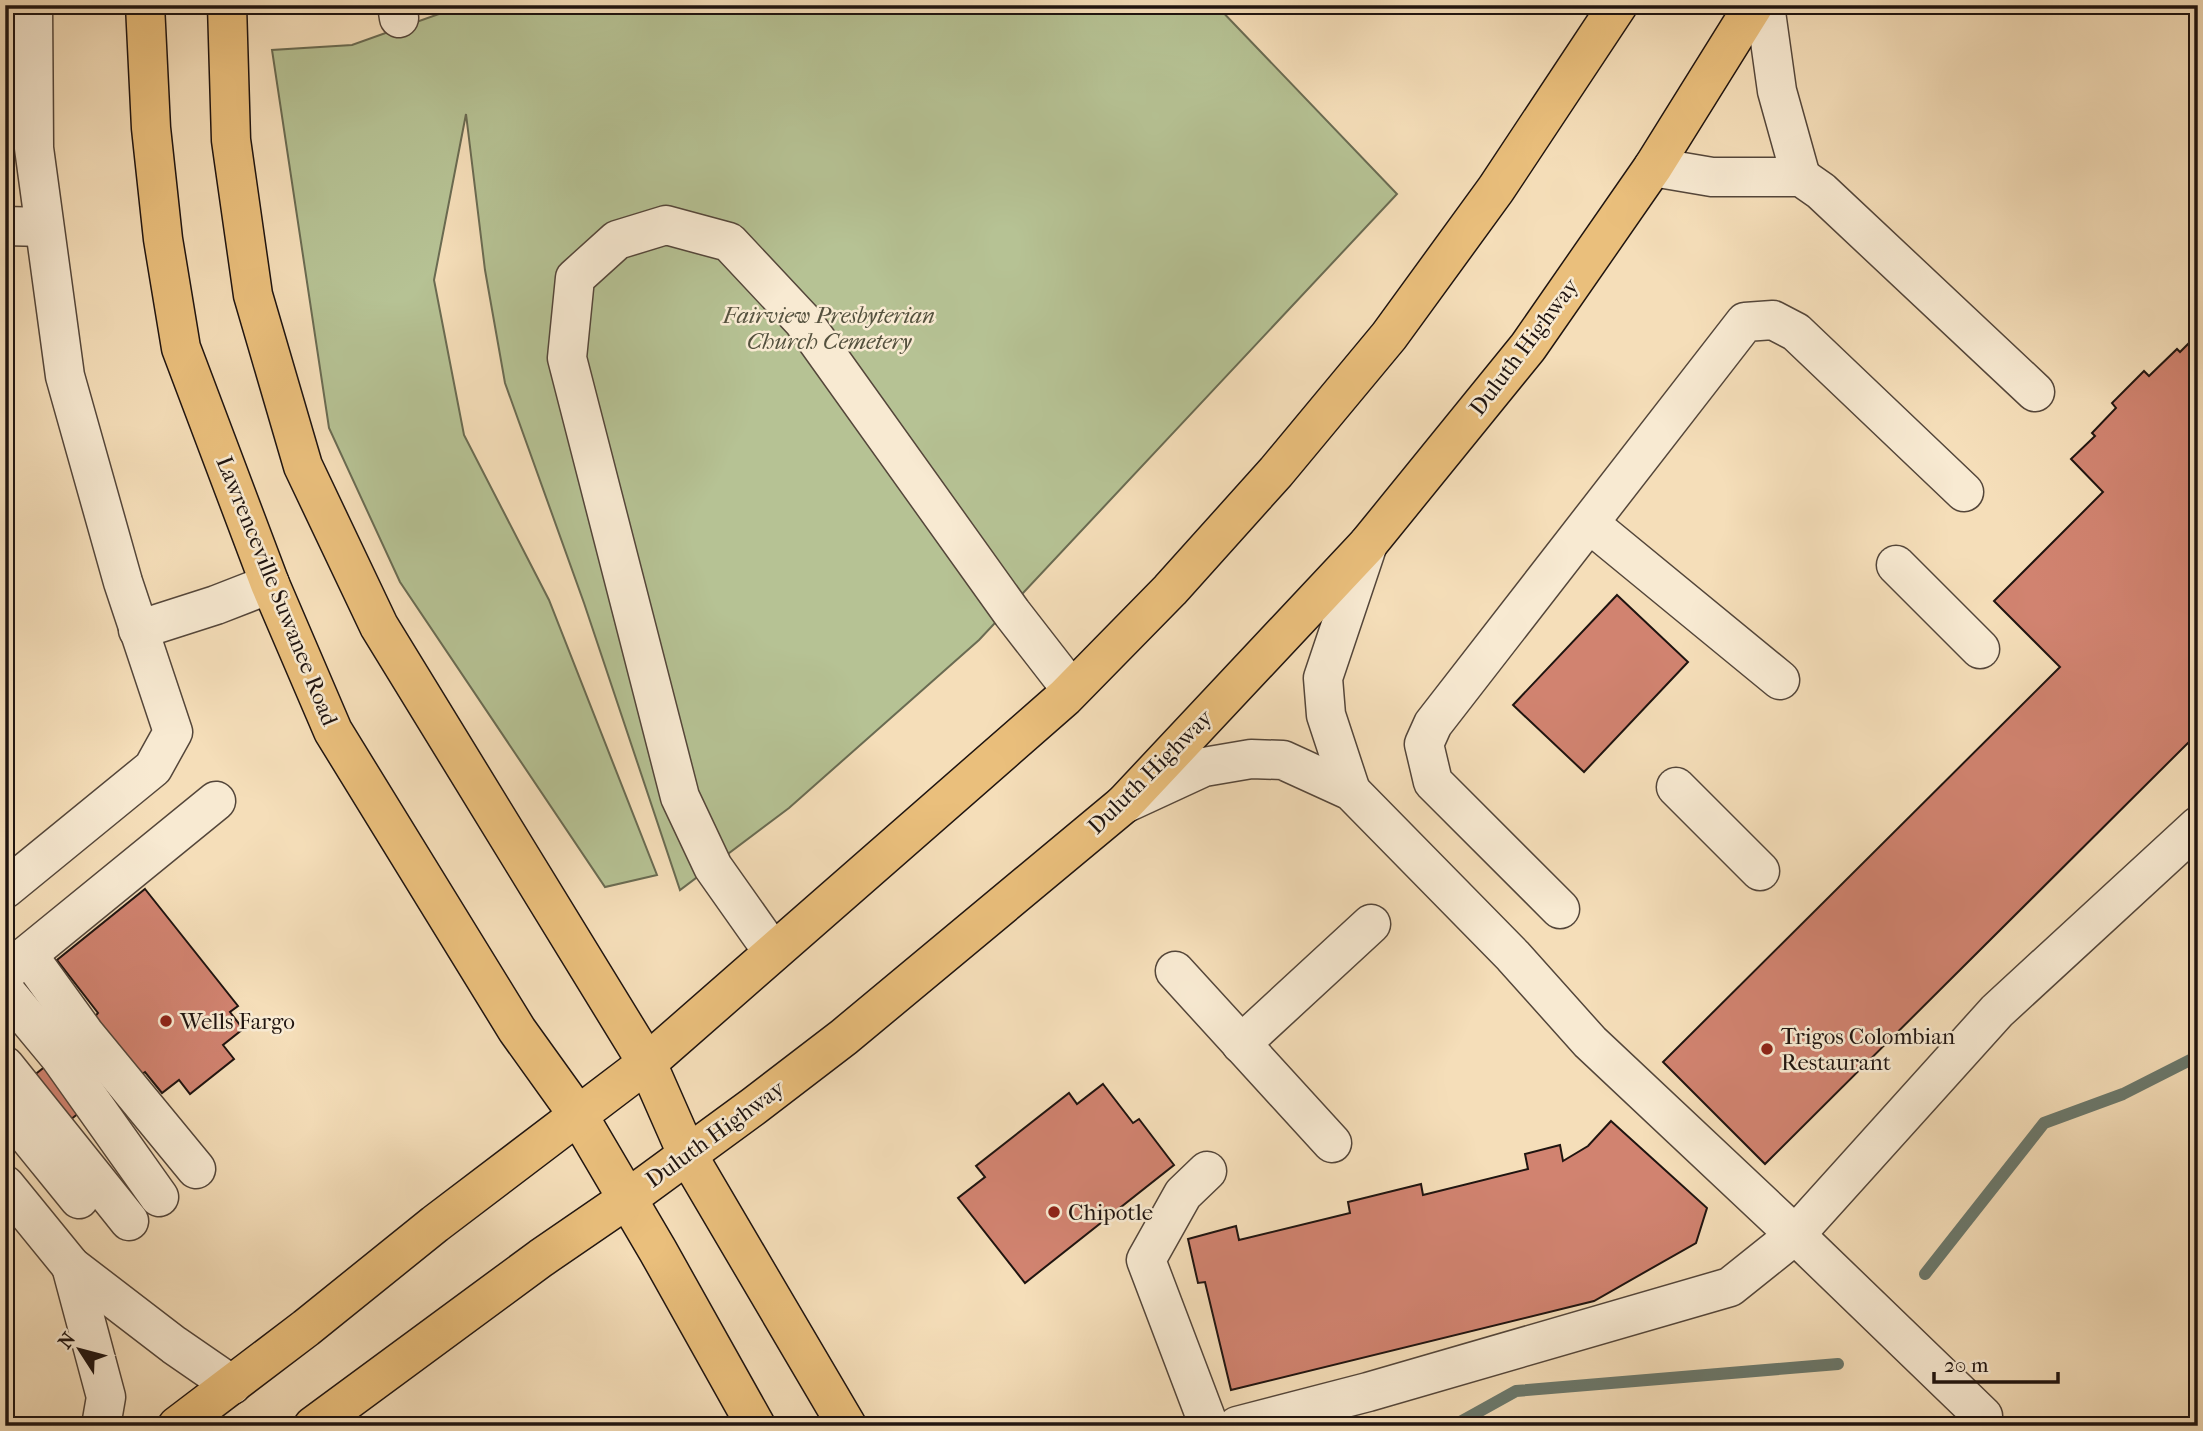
<svg xmlns="http://www.w3.org/2000/svg" width="2203" height="1431" font-family="'IM FELL French Canon',serif">
<style>
.green{fill:#b6c294;stroke:#6a6b52;stroke-width:2}
.lines{fill:none;stroke-linecap:round;stroke-linejoin:round}
.stream{stroke:#6b796d;stroke-width:12}
.building{fill:#d18370;stroke:#1f1410;stroke-width:2}
.minor-casing{stroke:#54463a;stroke-width:41}
.major-casing{stroke:#1f1410;stroke-width:41}
.minor{stroke:#f8ead2;stroke-width:38}
.major{stroke:#eabf7c;stroke-width:38}
.poi-dot{fill:#8f2418;stroke:#f8ead2;stroke-width:2.5}
.labels{text-anchor:middle;dominant-baseline:central;stroke-width:5;stroke-linejoin:round;paint-order:stroke}
.park-label{font-size:23px;font-style:italic;fill:#54513e;stroke:#f8ead2}
.street-label{font-size:23px;fill:#1f1410;stroke:#f8ead2}
.poi-label{font-size:23px;fill:#1f1410;stroke:#f8ead2;text-anchor:start}
</style>
<rect width="100%" height="100%" fill="#f5deb9"/>
<filter id="stains"><feTurbulence type="fractalNoise" baseFrequency=".00286" numOctaves="4"/><feColorMatrix values="0 0 0 0 .2 0 0 0 0 .09 0 0 0 0 .02 0 0 0 .5 -.17"/></filter>
<radialGradient id="worn" r=".72"><stop offset=".6" stop-color="#630" stop-opacity="0"/><stop offset="1" stop-color="#630" stop-opacity=".3"/></radialGradient>
<polygon class="green" points="464,5 1216,5 1397,194 979,640 789,808 680,890 584,603 505,383 485,270 466,114 434,280 464,435 549,600 657,875 605,887 400,582 329,428 272,50 352,45"/>
<g class="lines">
<g class="stream">
<polyline points="1925,1274 2044,1123 2123,1094 2198,1056"/>
<polyline points="1453,1426 1516,1391 1838,1364"/>
</g>
</g>
<g class="building">
<polygon points="2198,334 2198,733 1765,1164 1663,1062 2060,667 1994,601 2103,492 2071,459 2095,436 2092,433 2116,408 2112,403 2144,371 2149,376 2177,349 2180,352"/>
<polygon points="1617,595 1688,662 1584,772 1513,705"/>
<polygon points="145,889 238,1006 230,1012 243,1029 223,1045 234,1059 190,1094 179,1080 162,1093 145,1072 139,1076 133,1070 36,1147 5,1098 70,1047 98,1013 57,960"/>
<polygon points="1103,1084 1133,1123 1139,1119 1174,1165 1025,1283 958,1198 985,1177 976,1166 1069,1093 1077,1104"/>
<polygon points="1611,1121 1707,1208 1696,1243 1594,1301 1231,1390 1205,1282 1198,1283 1188,1239 1236,1226 1239,1240 1350,1213 1348,1202 1421,1184 1423,1195 1528,1169 1525,1154 1560,1145 1563,1161 1588,1146"/>
</g>
<g class="lines">
<g class="minor-casing">
<g id="minor">
<polyline points="397,5 399,18"/>
<polyline points="1765,5 1777,91 1801,177"/>
<polyline points="1653,167 1712,177 1801,177 1821,191 2035,392"/>
<polyline points="5,226 44,227"/>
<polyline points="1590,524 1780,680"/>
<polyline points="1896,565 1980,649"/>
<polyline points="138,630 216,605 270,584"/>
<polyline points="1676,787 1760,871"/>
<polyline points="1351,791 1326,715 1323,678 1368,544"/>
<polyline points="1124,804 1204,767 1251,759 1283,760 1351,791 1513,956 1590,1042 1808,1247 1983,1416"/>
<polyline points="5,889 153,768 173,732 123,582 65,376 34,148 33,5"/>
<polyline points="1560,909 1433,782 1424,744 1433,724 1745,322 1773,320 1796,332 1964,492"/>
<polyline points="773,952 713,867 680,797 567,358 575,278 617,240 666,225 729,242 803,321 1012,613 1071,689"/>
<polyline points="28,955 85,1034 196,1169"/>
<polyline points="1175,971 1332,1143"/>
<polyline points="5,973 216,801"/>
<polyline points="5,991 59,1056 159,1197"/>
<polyline points="1241,1044 1371,924"/>
<polyline points="5,1066 129,1221"/>
<polyline points="5,1108 79,1199"/>
<polyline points="1207,1171 1183,1194 1146,1260 1209,1426"/>
<polyline points="5,1185 71,1266 174,1345 232,1385"/>
<polyline points="71,1266 106,1397 101,1426"/>
<polyline points="1237,1426 1368,1392 1730,1287 1795,1235 1997,1011 2198,826"/>
</g>
</g>
<g class="major-casing">
<g id="major">
<polyline points="145,5 151,128 163,239 181,348 270,584 333,731 517,1030 578,1115 658,1251 756,1426"/>
<polyline points="227,5 231,140 253,295 303,466 379,626 647,1063 687,1154 847,1426"/>
<polyline points="177,1426 306,1328 435,1224 647,1063 1065,697 1170,590 1276,472 1389,336 1496,189 1618,5"/>
<polyline points="313,1426 541,1258 627,1199 754,1106 844,1037 1124,804 1368,544 1528,347 1653,167 1754,5"/>
</g>
</g>
<use href="#minor" class="minor"/>
<use href="#major" class="major"/>
</g>
<g class="poi-dot">
<circle cx="166" cy="1021" r="7"/>
<circle cx="1767" cy="1049" r="7"/>
<circle cx="1054" cy="1212" r="7"/>
</g>
<g class="labels">
<g class="park-label">
<text x="829" y="315">Fairview Presbyterian<tspan x="829" dy="26">Church Cemetery</tspan></text>
</g>
<g class="street-label">
<text transform="translate(1524 347) rotate(-53)">Duluth Highway</text>
<text transform="translate(277 591) rotate(68)">Lawrenceville Suwanee Road</text>
<text transform="translate(1150 772) rotate(-45)">Duluth Highway</text>
<text transform="translate(715 1134) rotate(-36)">Duluth Highway</text>
</g>
<g class="poi-label">
<text x="180" y="1021">Wells Fargo</text>
<text x="1781" y="1036">Trigos Colombian<tspan x="1781" dy="26">Restaurant</tspan></text>
<text x="1068" y="1212">Chipotle</text>
</g>
</g>
<rect width="2203" height="1431" fill="none" stroke="#f5deb9" stroke-width="28"/>
<rect x="7" y="7" width="2189" height="1417" fill="none" stroke="#1f1410" stroke-width="3.5"/>
<rect x="14" y="14" width="2175" height="1403" fill="none" stroke="#1f1410" stroke-width="2"/>
<g transform="translate(80 1350) rotate(306)" stroke="#f8ead2" stroke-width="5" paint-order="stroke">
<path d="M0-5L12 26L0 18L-12 26Z" fill="#1f1410"/>
<text y="-10" font-size="19" font-weight="bold" text-anchor="middle" fill="#1f1410">N</text>
</g>
<path d="M1934 1372v10h124v-10" fill="none" stroke="#1f1410" stroke-width="3.5"/>
<text x="1944" y="1372" font-size="21" fill="#1f1410" stroke="#f8ead2" stroke-width="5" paint-order="stroke">20 m</text>
<rect width="100%" height="100%" filter="url(#stains)"/>
<rect width="100%" height="100%" fill="url(#worn)"/>
</svg>
